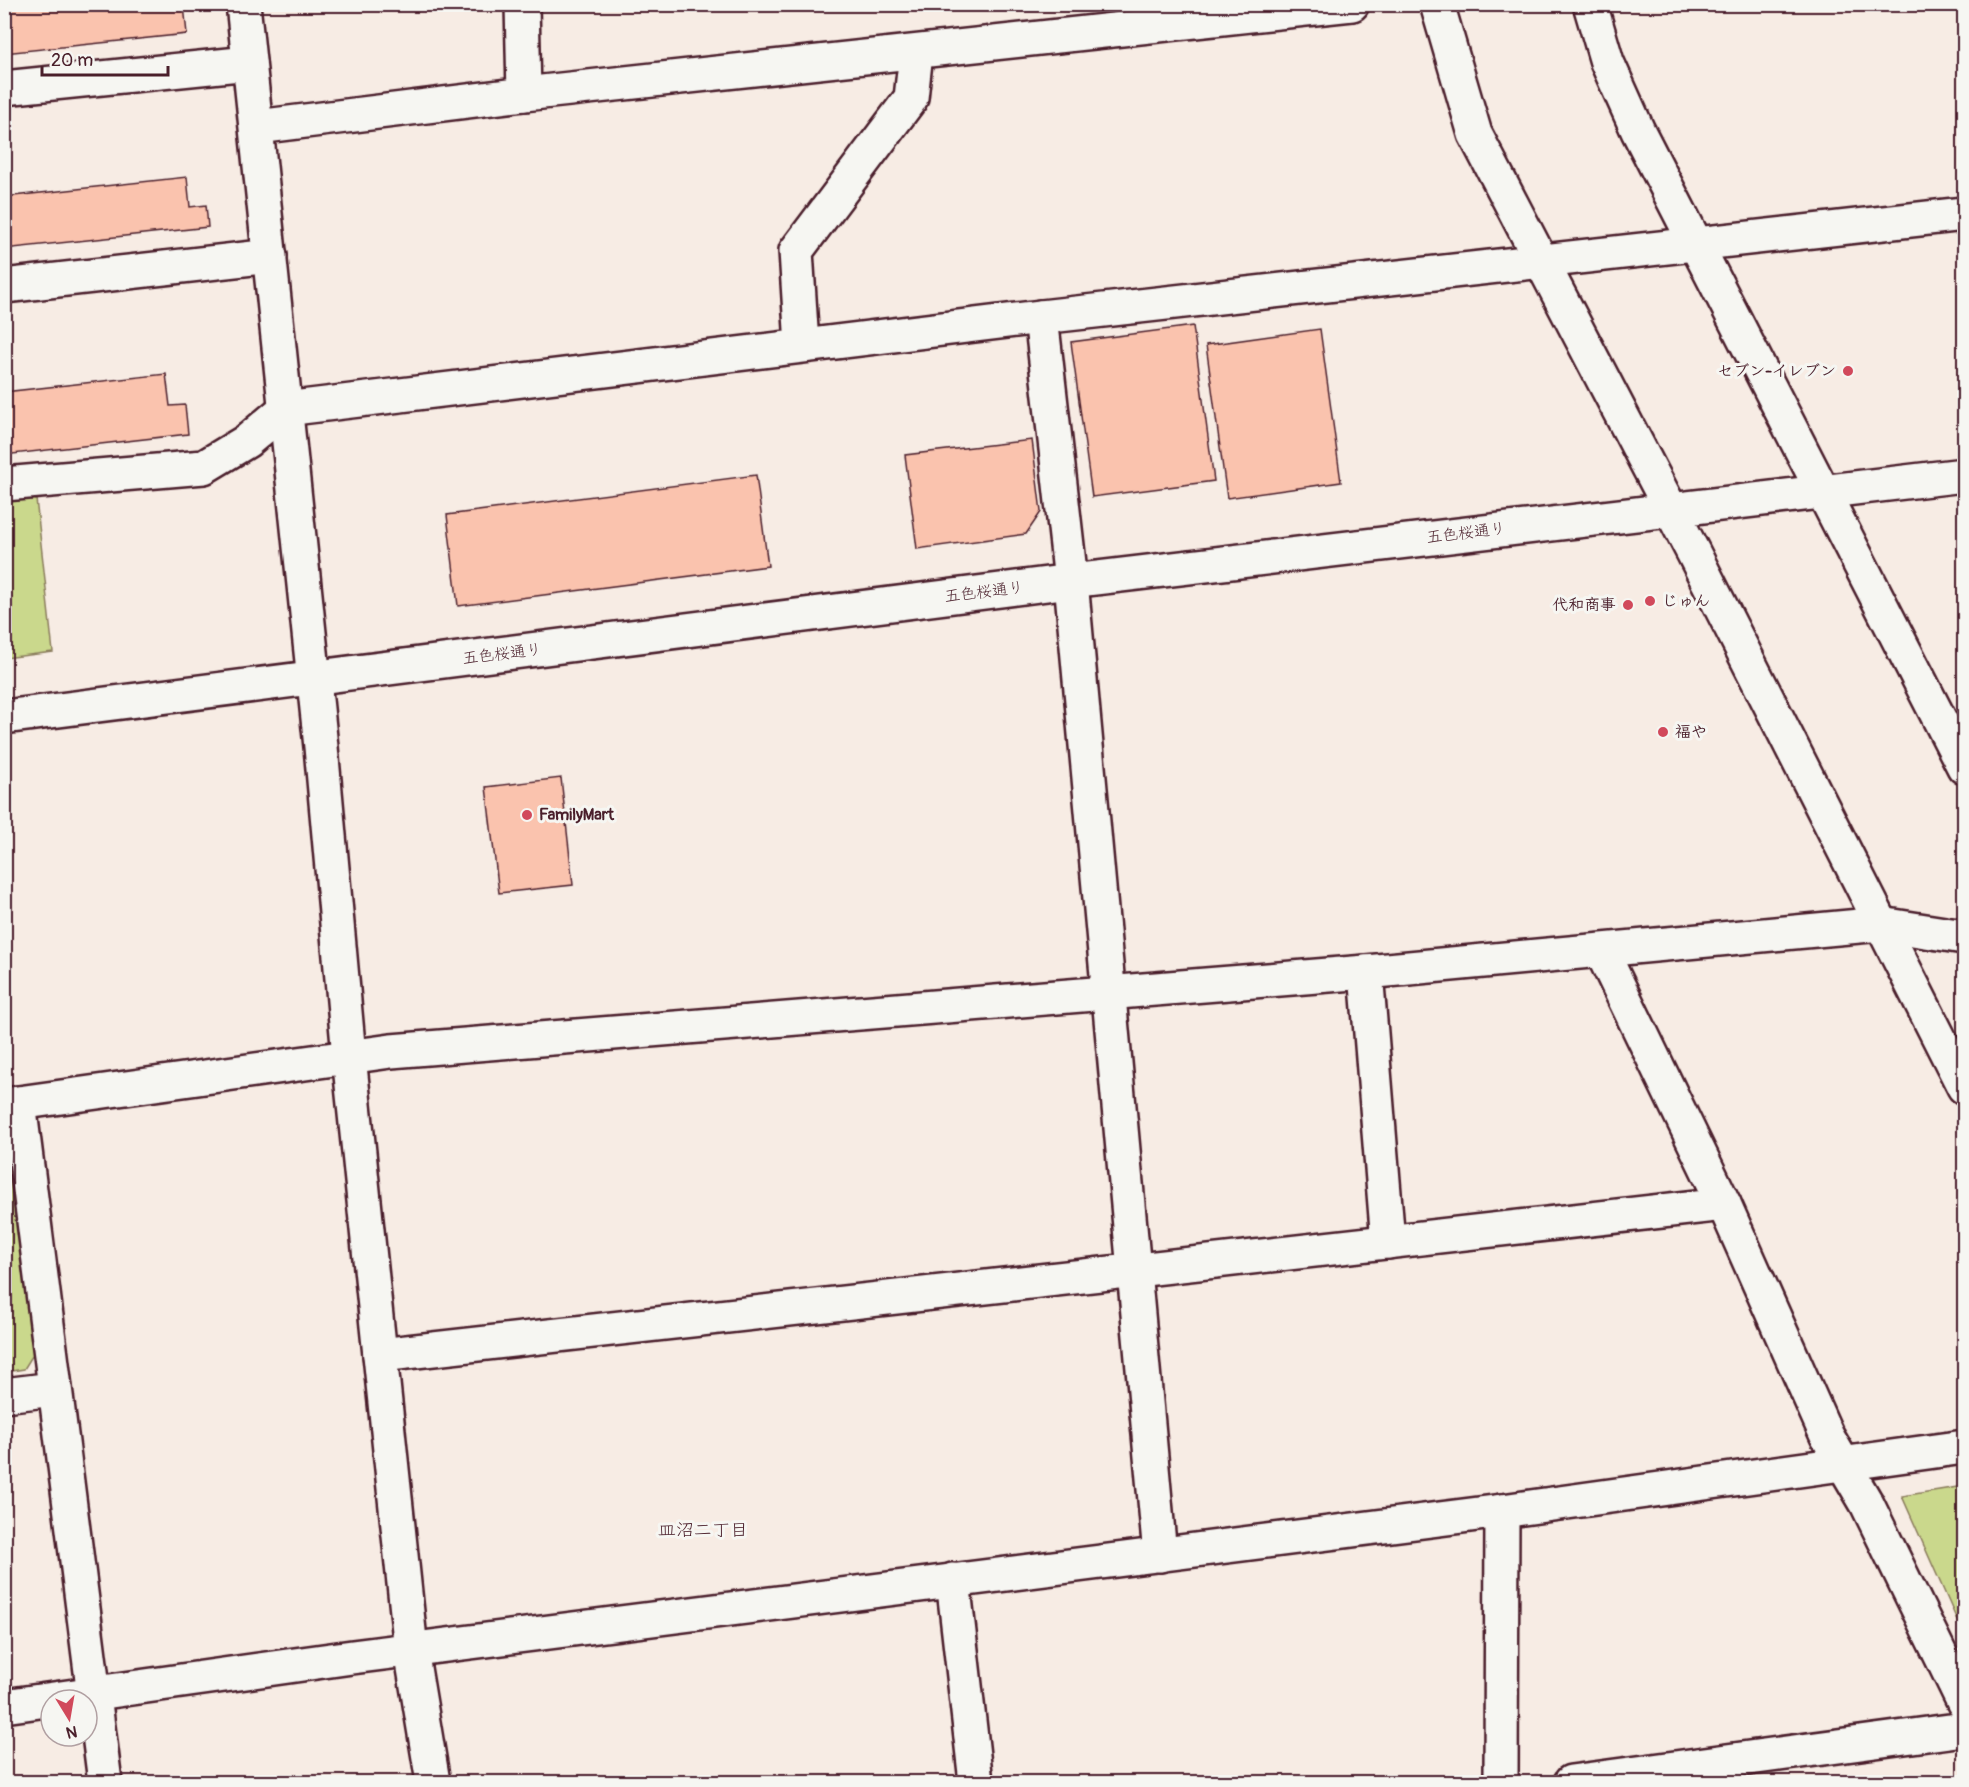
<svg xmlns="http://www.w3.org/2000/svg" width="1969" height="1787" font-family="Pangolin,'Klee One',sans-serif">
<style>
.green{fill:#cad88c;stroke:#8a7c5c;stroke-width:1.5}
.building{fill:#fac3ae;stroke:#4a1f2b;stroke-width:1.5}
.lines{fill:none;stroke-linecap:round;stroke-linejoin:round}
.minor-casing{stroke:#4a1f2b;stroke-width:38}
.minor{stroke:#f6f6f2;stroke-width:33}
.poi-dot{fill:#d1495b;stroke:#f6f6f2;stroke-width:2}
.labels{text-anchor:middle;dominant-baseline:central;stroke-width:6;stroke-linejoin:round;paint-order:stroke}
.poi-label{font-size:16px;font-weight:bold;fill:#4a1f2b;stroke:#f6f6f2;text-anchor:start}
.street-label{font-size:16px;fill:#4a1f2b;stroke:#f6f6f2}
.neighbourhood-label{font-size:18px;fill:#4a1f2b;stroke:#f6f6f2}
</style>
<rect width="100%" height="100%" fill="#f7ece4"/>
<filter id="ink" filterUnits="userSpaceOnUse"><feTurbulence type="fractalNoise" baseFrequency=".0167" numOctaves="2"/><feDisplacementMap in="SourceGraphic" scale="12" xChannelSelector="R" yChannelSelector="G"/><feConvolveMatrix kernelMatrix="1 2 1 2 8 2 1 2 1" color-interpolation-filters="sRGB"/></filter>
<g filter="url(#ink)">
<g class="green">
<polygon points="36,499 53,652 5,658 5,502"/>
<polygon points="4,1136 8,1138 34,1353 24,1369 5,1372"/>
<polygon points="1964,1486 1964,1636 1902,1496"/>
</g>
<g class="building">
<polygon points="4,4 184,6 187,34 4,53"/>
<polygon points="187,177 190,207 206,205 208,227 4,249 4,197"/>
<polygon points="1193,326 1214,481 1092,497 1071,342"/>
<polygon points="1320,329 1341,482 1227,498 1206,345"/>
<polygon points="166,374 170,406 185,405 188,434 4,455 4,392"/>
<polygon points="1032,440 1041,512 1026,534 917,549 905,455"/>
<polygon points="756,475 768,566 458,606 447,515"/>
<polygon points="561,778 573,885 499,893 486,787"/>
</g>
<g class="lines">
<g class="minor-casing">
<g id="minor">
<polyline points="243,4 321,747 349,1056 380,1355 411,1650 433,1782"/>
<polyline points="522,4 524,94"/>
<polyline points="1437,4 1475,134 1693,552 1964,1087"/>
<polyline points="1590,4 1607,62 1638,131 1964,767"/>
<polyline points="4,88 249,63"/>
<polyline points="257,127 524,94 1352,4"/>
<polyline points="4,286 270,256"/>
<polyline points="1041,317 1071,581 1160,1555"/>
<polyline points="802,345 796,251 911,98 916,53"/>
<polyline points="4,484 204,467 247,441 285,409 1041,317 1964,214"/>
<polyline points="4,717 1071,581 1964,475"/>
<polyline points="1602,952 1724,1204 1827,1436 1867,1504 1964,1703"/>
<polyline points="1366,972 1388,1242"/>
<polyline points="19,1103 105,1782"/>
<polyline points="4,1105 391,1051 1366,972 1881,924 1964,937"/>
<polyline points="380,1355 1724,1204"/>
<polyline points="4,1395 54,1389"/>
<polyline points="953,1580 976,1782"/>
<polyline points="4,1706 352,1657 1502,1511 1964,1447"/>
<polyline points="1501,1782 1502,1511"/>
<polyline points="1571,1782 1964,1729"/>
</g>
</g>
<use href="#minor" class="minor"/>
</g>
</g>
<g class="poi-dot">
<circle cx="1848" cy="371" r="6"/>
<circle cx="1650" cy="601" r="6"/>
<circle cx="1628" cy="605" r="6"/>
<circle cx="1663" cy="732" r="6"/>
<circle cx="527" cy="815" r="6"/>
</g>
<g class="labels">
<g class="poi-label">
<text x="1836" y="371" text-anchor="end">セブン-イレブン</text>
<text x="1662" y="601">じゅん</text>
<text x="1616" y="605" text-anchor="end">代和商事</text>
<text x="1675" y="732">福や</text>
<text x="539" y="815">FamilyMart</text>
</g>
<g class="street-label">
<text transform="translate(1466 533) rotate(-7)">五色桜通り</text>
<text transform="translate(984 592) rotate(-7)">五色桜通り</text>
<text transform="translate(502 654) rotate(-7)">五色桜通り</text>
</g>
<g class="neighbourhood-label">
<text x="703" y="1530">皿沼二丁目</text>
</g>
</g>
<rect width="1969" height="1787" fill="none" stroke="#f6f6f2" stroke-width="24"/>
<rect x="12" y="12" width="1945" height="1763" fill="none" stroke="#4a1f2b" stroke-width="2" filter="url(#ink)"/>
<g transform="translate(69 1718) rotate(169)"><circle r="28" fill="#f6f6f2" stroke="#b1a0a2" stroke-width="1.5"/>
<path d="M0-4.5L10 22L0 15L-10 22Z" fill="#d1495b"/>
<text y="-9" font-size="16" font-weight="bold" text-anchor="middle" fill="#4a1f2b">N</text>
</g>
<path d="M42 66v9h126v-9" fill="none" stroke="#4a1f2b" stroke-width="3"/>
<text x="51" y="66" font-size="18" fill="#4a1f2b" stroke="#f6f6f2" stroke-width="4.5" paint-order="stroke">20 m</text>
</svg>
